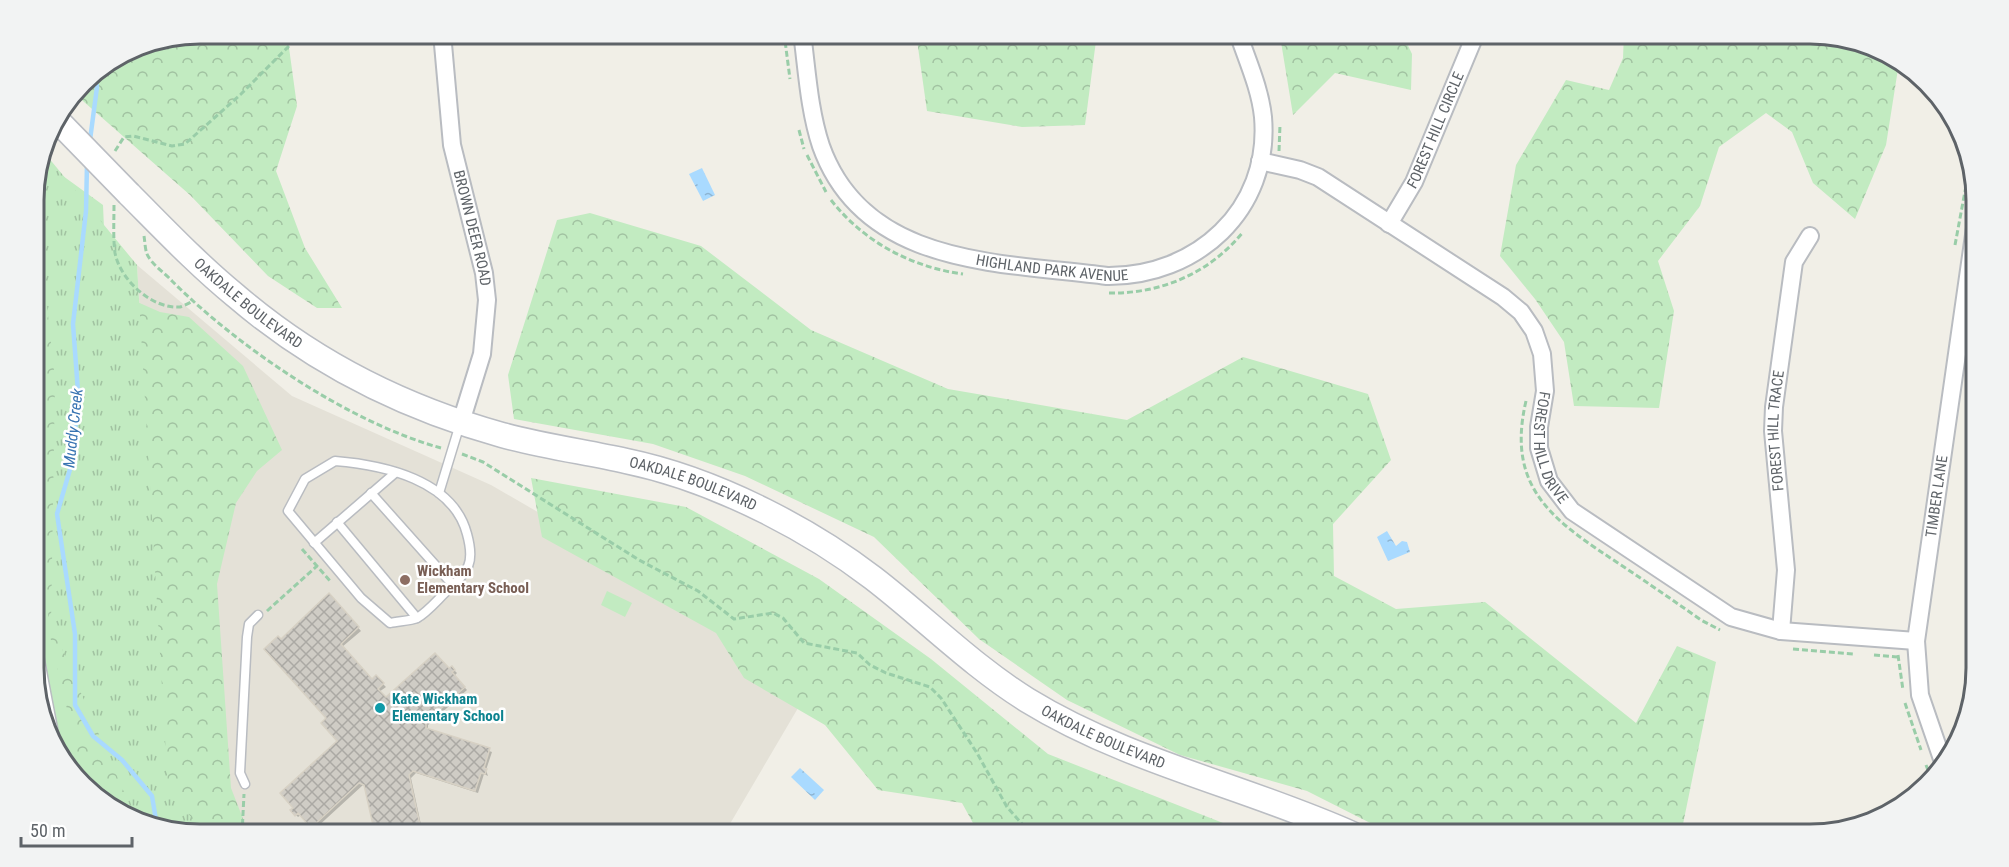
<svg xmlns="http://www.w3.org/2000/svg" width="2009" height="867" font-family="'Roboto Condensed',sans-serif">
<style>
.education{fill:#e4e1d7}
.grass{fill:#c2ebc1}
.forest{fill:url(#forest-crowns)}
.park{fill:url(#park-tufts)}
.water{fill:url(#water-ripples)}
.shadow{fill:#0003}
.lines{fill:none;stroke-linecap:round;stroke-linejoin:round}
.stream{stroke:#a9daff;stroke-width:4.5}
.building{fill:url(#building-cross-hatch);stroke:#d7d1c4;stroke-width:1.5}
.lane-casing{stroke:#b9bcc1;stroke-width:11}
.street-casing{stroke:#b9bcc1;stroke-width:20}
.secondary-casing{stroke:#babdc3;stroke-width:27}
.path{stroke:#99cda8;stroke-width:3;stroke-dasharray:6 3;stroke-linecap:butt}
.lane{stroke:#fff;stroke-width:8}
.street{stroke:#fff;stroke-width:16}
.secondary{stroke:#fff;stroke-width:24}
.secondary-bridge-casing{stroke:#babdc3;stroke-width:27;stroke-linecap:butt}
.secondary-bridge{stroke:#fff;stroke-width:24}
.education-dot{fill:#8d6e63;stroke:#fff;stroke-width:2}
.culture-dot{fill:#0f9aa8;stroke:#fff;stroke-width:2}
.labels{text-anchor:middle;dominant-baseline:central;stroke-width:5;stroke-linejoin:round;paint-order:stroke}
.street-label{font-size:15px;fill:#5e6368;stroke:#fff}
.education-label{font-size:15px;font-weight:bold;fill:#785e54;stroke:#fff;text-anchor:start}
.culture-label{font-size:15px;font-weight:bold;fill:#0d838f;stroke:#fff;text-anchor:start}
.water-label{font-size:16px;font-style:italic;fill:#3874b2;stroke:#fff}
.rim{fill:none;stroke:#5e6368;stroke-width:3}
</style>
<defs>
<pattern id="forest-crowns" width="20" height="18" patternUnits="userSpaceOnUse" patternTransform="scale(1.5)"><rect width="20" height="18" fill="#c2ebc1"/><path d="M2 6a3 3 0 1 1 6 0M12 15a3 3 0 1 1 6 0" fill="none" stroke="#a1c2a1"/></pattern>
<pattern id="park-tufts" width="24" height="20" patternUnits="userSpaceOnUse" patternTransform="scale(1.5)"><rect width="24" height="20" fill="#c2ebc1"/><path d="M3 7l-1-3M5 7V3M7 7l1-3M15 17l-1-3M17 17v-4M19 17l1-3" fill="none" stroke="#a1c2a1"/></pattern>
<pattern id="water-ripples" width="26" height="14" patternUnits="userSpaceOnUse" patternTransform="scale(1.5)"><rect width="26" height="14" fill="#a9daff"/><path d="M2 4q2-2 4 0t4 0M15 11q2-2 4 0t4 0" fill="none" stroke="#8db4d2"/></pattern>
<pattern id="building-cross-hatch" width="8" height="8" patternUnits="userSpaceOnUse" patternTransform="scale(1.5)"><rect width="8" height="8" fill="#cfccc5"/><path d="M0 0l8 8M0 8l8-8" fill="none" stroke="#aba9a4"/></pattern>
</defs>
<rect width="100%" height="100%" fill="#f1efe7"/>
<polygon class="education" points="137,265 292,396 491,485 818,674 724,834 205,834 168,789"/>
<g class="grass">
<polygon points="34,185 55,380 136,821 68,769 34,690"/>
<polygon points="607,591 632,603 625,617 601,605"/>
</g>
<g class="forest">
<path d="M200,33H287L297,106L276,171L305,248L342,308H317L268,276L190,195L75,94C110,48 146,43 200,33Z"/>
<polygon points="916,33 1097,33 1085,125 1022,127 927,111"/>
<polygon points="1311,33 1402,33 1412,54 1411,90 1335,73 1293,115 1281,42"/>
<polygon points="1624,33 1809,33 1873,46 1901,67 1898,69 1886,145 1855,219 1813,183 1792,132 1766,113 1719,147 1700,206 1658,261 1674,311 1659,408 1574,406 1564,342 1535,299 1500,256 1516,165 1566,80 1609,90 1623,58"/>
<polygon points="41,160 103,205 106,274 126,297 160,312 189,317 243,366 282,450 257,471 236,503 217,584 231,788 249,834 200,834 136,821 84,782 50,636 43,552 46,378 34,354 33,202"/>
<polygon points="590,213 701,246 811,330 948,389 1127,420 1243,357 1368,394 1391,460 1333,524 1334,576 1396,609 1485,602 1636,723 1677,646 1716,662 1681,834 1392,834 1307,791 1180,755 1067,700 979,639 874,537 745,476 653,444 514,419 508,375 557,220"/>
<polygon points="531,478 686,507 819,579 931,659 1048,754 1251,834 979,834 962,803 878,790 825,725 744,678 716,633 542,537"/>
</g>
<polygon class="park" points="43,151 137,265 168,789 205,834 137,822 51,624 55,380 34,185"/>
<g class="water">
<polygon points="702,168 715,195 703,201 689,174"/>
<polygon points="1387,531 1396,546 1402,541 1407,542 1410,552 1388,561 1377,537"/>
<polygon points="800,768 824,790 815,800 791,777"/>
</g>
<polygon class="shadow" points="329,595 361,631 342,647 372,680 376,677 386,687 379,692 386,699 452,668 457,673 454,676 467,690 428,725 428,730 492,752 486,770 488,776 484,774 478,793 416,773 411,778 423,834 376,834 366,787 363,785 315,829 301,815 298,817 296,815 340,741 328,718 281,641"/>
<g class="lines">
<g class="stream">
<polyline points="90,140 97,87 94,72"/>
<polyline points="87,164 86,211 73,324 78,392 73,459 57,514 75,634 75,705 93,736 122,760 152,796 157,826"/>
</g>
</g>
<polygon class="building" points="329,593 359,627 341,644 372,679 376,675 384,683 378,689 386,697 435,653 449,668 452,666 455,670 452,672 465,687 426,722 426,728 490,748 484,768 487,769 485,774 481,773 475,791 413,771 409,775 422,834 375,834 364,785 359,783 311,828 298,813 295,816 290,810 293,808 280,793 337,741 321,723 326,718 264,649 278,636 281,639"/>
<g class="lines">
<g class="lane-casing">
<g id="lane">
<polyline points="34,397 38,453 34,474"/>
<path d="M335,461C384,465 453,480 467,534C475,563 469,570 448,590C439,598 428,612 417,618C410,621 398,621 390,623L361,598L288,511L305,479Z"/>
<polyline points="371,493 453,585"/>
<polyline points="439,493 460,424"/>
<polyline points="337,522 417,618"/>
<polyline points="314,543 395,473"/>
<polyline points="34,629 55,739"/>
<polyline points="245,784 240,773 247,637 249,624 258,615"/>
</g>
</g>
<g class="street-casing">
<g id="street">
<path id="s1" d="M442,33L452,145L484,273L487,300L482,354L461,422"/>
<path id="s2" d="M802,33C807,70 809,110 821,146C864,267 1001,262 1107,276C1196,277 1271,210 1263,117C1260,88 1247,60 1238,33"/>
<path id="s3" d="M1260,161L1300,170L1318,177L1503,297L1521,312L1534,331L1542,354L1545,391L1539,427V448L1549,481L1572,511L1731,617L1781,631L1916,641"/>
<path id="s4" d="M1389,224L1414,182L1476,33"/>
<path id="s5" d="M1781,631L1786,570L1773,431L1774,407L1794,262L1810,236"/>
<path id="s6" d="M1942,759L1920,695L1916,641L1975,228"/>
</g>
</g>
<g class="secondary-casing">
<g id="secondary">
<path id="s7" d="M129,194C164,229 198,265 236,296C313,362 405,408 502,435C543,446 585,452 626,461C674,471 721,489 765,511C803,530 839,552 873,578C925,618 971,665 1027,700C1128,762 1245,786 1352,834"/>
</g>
</g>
<g class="path">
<polyline points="784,33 790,79"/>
<polyline points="799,130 804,149"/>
<polyline points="115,151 124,137 133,136 172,146 185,144 241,94 302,33"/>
<polyline points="1279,151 1280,125"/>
<polyline points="807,155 826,192"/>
<path d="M831,200C864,242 911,267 963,274"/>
<path d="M114,205C114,221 113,238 115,253C120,279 151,309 180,307C184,306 189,303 193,301"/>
<path d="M144,236C145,242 145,249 147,254C151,264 165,273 172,281C239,348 350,423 441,448"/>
<polyline points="1955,245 1966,186 1972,171"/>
<path d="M1109,293C1161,294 1210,273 1243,232"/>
<path d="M1526,401C1505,490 1556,522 1621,565C1648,583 1674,601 1701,620L1720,630"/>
<polyline points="462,454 483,462 639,560 698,591 734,619 773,613 783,618 804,643 857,653 870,665 886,673 930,687 941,698 977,753 1007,807 1023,825 1039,834"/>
<polyline points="302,549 330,581"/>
<polyline points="267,611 317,566"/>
<polyline points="1793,649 1853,654"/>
<polyline points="1874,655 1897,657"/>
<polyline points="1898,655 1903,690"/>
<polyline points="1905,703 1921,750"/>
<polyline points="1926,765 1930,775"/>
<polyline points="242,834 244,794"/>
</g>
<use href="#lane" class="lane"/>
<use href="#street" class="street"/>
<use href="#secondary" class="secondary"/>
<g class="secondary-bridge-casing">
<polyline id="secondary-bridge" points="56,119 129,194"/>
</g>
<use href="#secondary-bridge" class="secondary-bridge"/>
</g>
<circle class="education-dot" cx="405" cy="580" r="6"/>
<circle class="culture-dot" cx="380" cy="708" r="6"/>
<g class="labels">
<g class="street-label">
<text stroke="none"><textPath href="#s4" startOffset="105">FOREST HILL CIRCLE</textPath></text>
<text stroke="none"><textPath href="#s1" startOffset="198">BROWN DEER ROAD</textPath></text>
<text stroke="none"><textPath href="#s2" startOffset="394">HIGHLAND PARK AVENUE</textPath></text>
<text stroke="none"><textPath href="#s7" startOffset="162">OAKDALE BOULEVARD</textPath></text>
<text stroke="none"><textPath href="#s5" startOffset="201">FOREST HILL TRACE</textPath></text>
<text stroke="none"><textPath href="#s3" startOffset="448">FOREST HILL DRIVE</textPath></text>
<text stroke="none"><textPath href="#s7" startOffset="648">OAKDALE BOULEVARD</textPath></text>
<text stroke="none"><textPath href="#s6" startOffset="268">TIMBER LANE</textPath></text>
<text stroke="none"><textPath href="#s7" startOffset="1134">OAKDALE BOULEVARD</textPath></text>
</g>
<g class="education-label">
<text x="417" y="571">Wickham<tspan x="417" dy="17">Elementary School</tspan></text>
</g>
<g class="culture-label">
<text x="392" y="699">Kate Wickham<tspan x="392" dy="17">Elementary School</tspan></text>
</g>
<g class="water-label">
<text transform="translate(73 428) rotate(-84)">Muddy Creek</text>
</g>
</g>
<path d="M0 0H2009V867H0ZM200 44H1810A156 156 0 0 1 1966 200V668A156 156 0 0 1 1810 824H200A156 156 0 0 1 44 668V200A156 156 0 0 1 200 44Z" fill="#f2f3f3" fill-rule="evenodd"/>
<path class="rim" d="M200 44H1810A156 156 0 0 1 1966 200V668A156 156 0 0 1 1810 824H200A156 156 0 0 1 44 668V200A156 156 0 0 1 200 44Z"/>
<path d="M21 837v9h111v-9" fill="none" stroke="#5e6368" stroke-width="3"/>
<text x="30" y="837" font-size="18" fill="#5e6368" stroke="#ffffff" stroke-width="4.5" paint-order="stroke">50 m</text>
</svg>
